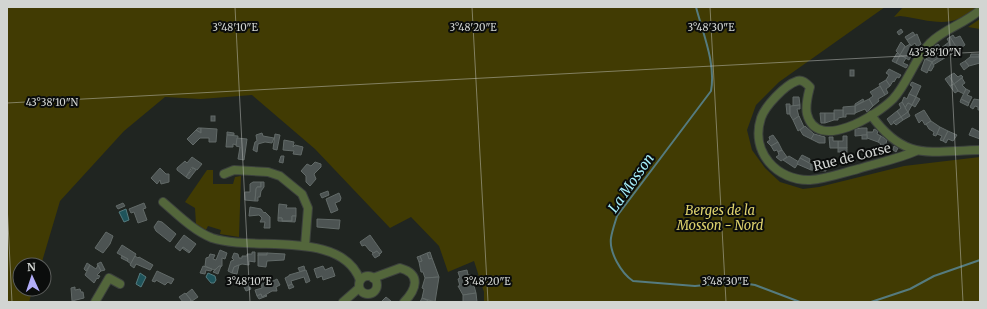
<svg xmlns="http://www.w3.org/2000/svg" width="987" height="309" font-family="Merriweather,serif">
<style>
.green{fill:#413b03}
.water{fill:#1f545b;stroke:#557b7f}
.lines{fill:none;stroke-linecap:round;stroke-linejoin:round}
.stream{stroke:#557b7f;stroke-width:2}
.building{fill:#4c5352;stroke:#626a68}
.street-casing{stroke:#3c413d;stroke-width:10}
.street{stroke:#53663b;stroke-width:8}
.ticks{fill:none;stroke:#d2d5d2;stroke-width:1;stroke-opacity:0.45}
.labels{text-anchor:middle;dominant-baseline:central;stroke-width:4;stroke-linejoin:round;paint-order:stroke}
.street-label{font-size:13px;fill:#d2d5d2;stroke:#0b0d0c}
.park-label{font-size:13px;font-style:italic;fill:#ded26d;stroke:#0b0d0c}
.water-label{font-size:14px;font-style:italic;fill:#a6effa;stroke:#0b0d0c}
.ticks-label{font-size:10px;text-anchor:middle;fill:#d2d5d2;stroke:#0b0d0c;stroke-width:4;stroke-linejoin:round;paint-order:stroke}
</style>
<rect width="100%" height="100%" fill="#202521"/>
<g class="green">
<polygon points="7,7 885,7 779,82 756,105 747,130 752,150 765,168 780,182 803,189 819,187 904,166 980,157 980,302 484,302 484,292 474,261 448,272 439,246 411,217 390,228 315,149 252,95 201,99 165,97 124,131 60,201 41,265 20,265 20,289 33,289 29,302 7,302"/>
<path d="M903,7H977C951,31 931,20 900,16L894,17Z"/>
<polygon points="980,19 980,29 968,27"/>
<polygon points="207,170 213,170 213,184 233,184 235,177 241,176 239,237 220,234 221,230 208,226 206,230 196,224 195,208 185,202"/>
</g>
<g class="water">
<polygon points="126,209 129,220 124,222 119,212"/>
<polygon points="140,273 146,277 141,287 136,284"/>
<polygon points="208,273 215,276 216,280 214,283 211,283 206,277"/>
</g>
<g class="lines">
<g class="stream">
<path d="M696,7C703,34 716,63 711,91L617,216C615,223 612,231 611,238C609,252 621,273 633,281L695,286L736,282L755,285L800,302"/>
<polyline points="871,302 910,289 934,276 980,260"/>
</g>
</g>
<g class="building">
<polygon points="901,29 903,32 899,35 897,32"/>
<polygon points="913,32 915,35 907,40 905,37"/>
<polygon points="917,34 921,44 917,47 915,43 911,46 907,40"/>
<polygon points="953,35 955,38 960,36 965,45 958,50 950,37"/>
<polygon points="950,37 958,50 951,55 945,45 949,42 947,39"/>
<polygon points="901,42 905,46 900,55 896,51"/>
<polygon points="910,44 913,49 908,55 911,56 909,60 900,55 905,47"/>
<polygon points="938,44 941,48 945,45 949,51 941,56 935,46"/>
<polygon points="937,50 941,56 932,62 926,59"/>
<polygon points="949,51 951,54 943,59 941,56"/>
<polygon points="897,53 900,55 896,63 892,61"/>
<polygon points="971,54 979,54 979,57 970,58"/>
<polygon points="900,55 906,58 903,63 908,65 906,68 896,63"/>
<polygon points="941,56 943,59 933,65 932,62"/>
<polygon points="970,57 979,57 980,63 969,66 965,61"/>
<polygon points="925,59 932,62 927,73 921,70"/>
<polygon points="965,61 969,66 964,70 960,64"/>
<polygon points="932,62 934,66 931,71 928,70"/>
<polygon points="889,69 901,75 899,78 897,77 894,82 893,81 890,86 886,80 889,75 886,73"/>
<rect x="850" y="70" width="4" height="6"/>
<polygon points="954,73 958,77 961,75 963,77 954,84 949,76"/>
<polygon points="949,76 954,84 950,86 945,79"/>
<polygon points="962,78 965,83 962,85 966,89 964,94 958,91 954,84"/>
<polygon points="886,80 890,86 886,89 888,93 885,95 879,84"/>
<polygon points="912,82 921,86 916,97 909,94 913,87 910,85"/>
<polygon points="954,84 958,91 955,93 950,86"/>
<polygon points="880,86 885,95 878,99 879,101 873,106 869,99 873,96 870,92"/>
<polygon points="966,89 970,91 967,95 972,97 969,103 961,99"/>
<polygon points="909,94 916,97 912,105 908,103 905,108 902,102 904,97 907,99"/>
<polygon points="793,97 799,97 800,105 793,106"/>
<polygon points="916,97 920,99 915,107 912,105"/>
<polygon points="863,99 864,101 855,106 855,104"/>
<polygon points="869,99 873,106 867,112 865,109 855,113 855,106"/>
<polygon points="961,99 969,103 968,106 960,102"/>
<polygon points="974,99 980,100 980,110 978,110 978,107 975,106 973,109 970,107"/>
<polygon points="902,102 908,112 901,117 897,111 901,108 899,104"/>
<polygon points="908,103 912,105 908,112 905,108"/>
<polygon points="786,104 790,104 790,114 787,114"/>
<polygon points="800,105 800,109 797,109 799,117 793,120 790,115 790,106"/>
<polygon points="855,106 855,114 846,114 846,117 843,117 843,107"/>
<polygon points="834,110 843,110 843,117 838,118 838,120 834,120"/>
<polygon points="924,110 931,121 925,125 922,120 919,123 915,115"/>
<polygon points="897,111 901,117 891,125 887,119"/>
<polygon points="908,112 910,116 903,120 901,117"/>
<polygon points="820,113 825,113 825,123 821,123"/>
<polygon points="825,113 834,113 834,120 825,123"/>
<rect x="211" y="116" width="4" height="5"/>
<polygon points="799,116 804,127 798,131 793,120"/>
<polygon points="901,117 903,120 896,125 893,122"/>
<polygon points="931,121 940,127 936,136 933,135 934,132 929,129 926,124"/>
<polygon points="805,126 814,134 811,139 803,135 800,130"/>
<polygon points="940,127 948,131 943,141 940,140 942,136 937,134"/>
<polygon points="198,128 201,128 201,133 196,130"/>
<polygon points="201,128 217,129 216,142 209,142 209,138 200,138 193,145 187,139 196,130 201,133"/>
<polygon points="862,128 867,128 867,135 855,136 855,129"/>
<polygon points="972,128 980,132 980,139 969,135"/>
<polygon points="874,129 878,131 877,134 881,136 878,142 867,138 867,132 873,132"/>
<polygon points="948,131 957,135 953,141 948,139 946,143 943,141"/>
<polygon points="227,132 234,133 234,135 227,135"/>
<polygon points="262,133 263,136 274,138 272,143 265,142 258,144 257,152 253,150 255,142 257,141 256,135"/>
<polygon points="275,134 280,135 277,150 273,149"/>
<polygon points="814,134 825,137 825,143 819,143 811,139"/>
<polygon points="227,135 238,136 237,145 233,144 233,147 226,147"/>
<polygon points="773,135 778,142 771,146 767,142 770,140 769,137"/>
<rect x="862" y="135" width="5" height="4"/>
<polygon points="843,136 847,136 847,148 838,148 838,141 843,141"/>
<polygon points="881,136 887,140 886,143 890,145 887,151 879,147 881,144 878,142"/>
<polygon points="829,137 833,137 833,141 838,141 838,148 830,148"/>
<polygon points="237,138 247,139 244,160 238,159 240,147 236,146"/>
<polygon points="284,140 294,142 293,147 295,145 303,147 301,155 293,154 294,151 283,150"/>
<polygon points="778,142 782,150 778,152 777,150 774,151 771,146"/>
<polygon points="894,146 898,148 896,152 893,150"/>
<rect x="838" y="148" width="9" height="4"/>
<polygon points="782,150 787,157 781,161 776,157 779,155 778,152"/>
<polygon points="802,155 810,159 809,163 800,158"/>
<polygon points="281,156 284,156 283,163 279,162"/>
<polygon points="789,156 799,162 795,168 783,160"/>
<polygon points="192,157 202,164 197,170 192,167 186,177 177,170 177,168 185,161 187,163"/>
<polygon points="800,158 811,164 811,170 797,164"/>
<polygon points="823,161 823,165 814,165 814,162"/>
<polygon points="315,162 321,164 321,167 314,174 316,179 310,186 306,182 306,176 301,171 307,164 311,166"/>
<polygon points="811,164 826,164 826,171 811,170"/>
<polygon points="160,168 166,174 169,174 169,182 161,184 160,180 157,184 151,178"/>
<polygon points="193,168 196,170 189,179 186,177"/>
<polygon points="253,182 261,182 261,187 257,187 256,189 255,201 245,200 245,192 250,192 250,184"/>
<polygon points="261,182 264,182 264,187 261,191 260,197 258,197 258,201 255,201 256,189 257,187 261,187"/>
<polygon points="328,191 329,195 322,198 320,194"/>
<polygon points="339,193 341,198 340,201 335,203 338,210 331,213 326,199"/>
<polygon points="123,203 125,206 118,209 116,206"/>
<polygon points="144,203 146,208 143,209 147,220 138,223 134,212 131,213 129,209"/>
<polygon points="279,204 287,205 286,208 296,208 296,216 292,216 292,221 282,221 282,218 278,218"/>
<polygon points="250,207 261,209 264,213 265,212 270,217 270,228 264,228 265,222 260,222 262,218 259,215 249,216"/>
<polygon points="292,216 296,216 295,222 278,221 278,218 282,218 282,221 292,221"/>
<polygon points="317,219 340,220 339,229 317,227"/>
<polygon points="158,221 162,222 176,234 170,242 156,231 154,227"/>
<polygon points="106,232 113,236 110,244 103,253 95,248"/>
<polygon points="184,235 196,244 190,252 183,247 180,251 175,247"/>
<polygon points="370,235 382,252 380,254 377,251 373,253 371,251 370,251 365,245 362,246 360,242"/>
<polygon points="122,245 136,254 131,264 127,261 128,259 117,253"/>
<polygon points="183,247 190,252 189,253 182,248"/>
<polygon points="220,250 227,253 225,259 222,258 222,266 214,270 205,266 206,258 209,257 210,254 215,255 213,259 216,260"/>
<polygon points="377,251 380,255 375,258 372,254"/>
<polygon points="252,252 255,252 255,262 249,261 249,265 242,264 234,267 232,273 228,271 231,261 234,260 232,258 234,253 238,254 239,258 242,258 242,256 247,256 247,254 252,254"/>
<polygon points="430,252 432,258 429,259 427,253"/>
<rect x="258" y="253" width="9" height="2"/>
<polygon points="267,253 285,254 284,260 267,261 266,267 258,266 258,255 267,255"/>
<polygon points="427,253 429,259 432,258 439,277 425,278 423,272 421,272 419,262 422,261 420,256"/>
<polygon points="122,256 128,259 127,261 121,258"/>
<polygon points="135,256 138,258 139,257 153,265 150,270 136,264 134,268 130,265"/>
<polygon points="420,256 422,261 419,262 417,257"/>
<polygon points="101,262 105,270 101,271 97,264"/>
<polygon points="87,263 90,265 86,271 84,269"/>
<polygon points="90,265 96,269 98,265 101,271 97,275 100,276 98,279 97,278 94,283 85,275"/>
<polygon points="239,265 237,274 232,273 234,267"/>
<polygon points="203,266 212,269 211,271 206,270 205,274 200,273"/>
<polygon points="219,266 221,266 218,274 213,272"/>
<polygon points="304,266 305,270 300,272 298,268"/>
<polygon points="323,266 325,270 332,267 335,276 323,280 322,276 317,278 314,269"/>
<polygon points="306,270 310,281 306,283 304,277 291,281 292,284 288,286 285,278 289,276 289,275"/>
<polygon points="467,270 468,275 471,275 476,293 463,295 458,286 460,286 458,279 460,278 458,272"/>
<polygon points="157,271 174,279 171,284 168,282 165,285 156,280 155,282 152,281"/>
<polygon points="439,277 435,302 422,298 424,289 422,288 425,278"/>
<polygon points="268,278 269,283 277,279 280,285 276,287 277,291 272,291 262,297 261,294 257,296 255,290 262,288 261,281"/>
<polygon points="248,283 251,289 246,291 243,285"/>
<polygon points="292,284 294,287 289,289 288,286"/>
<polygon points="75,287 75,290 80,289 81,292 83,292 84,298 72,301 71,288"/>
<polygon points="192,289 198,297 192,301 186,294"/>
<polygon points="185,293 191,300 189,302 183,302 179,297"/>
<polygon points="476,293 477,302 463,302 463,295"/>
<polygon points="261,294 262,297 266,295 267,296 259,299 257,296"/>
<polygon points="386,297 391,301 381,302"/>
<polygon points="422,298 431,302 420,302"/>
</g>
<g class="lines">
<g class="street-casing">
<g id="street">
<path d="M871,115C905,162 929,151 980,150"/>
<path d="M916,151C898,159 877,163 858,169C842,173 826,179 810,180C777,181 750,152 761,118C765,106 785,85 797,81C802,79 806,83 810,87C808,95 805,105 807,114C817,153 877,115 893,99C908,83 914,59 930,43C944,29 964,24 980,10"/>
<polyline points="224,174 234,170 268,172 280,176 302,194 308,208 305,246"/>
<path d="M163,202C178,215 194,231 212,238C254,252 341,229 360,280"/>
<circle cx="368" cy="285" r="9"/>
<path d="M373,278L400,268C422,274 416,290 404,302"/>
<polyline points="95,302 109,278 120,284"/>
<polyline points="343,302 359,288"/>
</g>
</g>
<use href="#street" class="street"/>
</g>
<path class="ticks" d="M235,7L250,302M472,7L488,302M710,7L726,302M948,7L963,302M7,103L980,52M7,204L12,302"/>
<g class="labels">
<g class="street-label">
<text transform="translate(852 157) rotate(-14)">Rue de Corse</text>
</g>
<g class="park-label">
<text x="720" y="210">Berges de la<tspan x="720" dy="15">Mosson - Nord</tspan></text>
</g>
<g class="water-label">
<text transform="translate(631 183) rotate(-55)">La Mosson</text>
</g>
</g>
<g class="ticks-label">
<text x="235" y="31">3°48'10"E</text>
<text x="473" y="31">3°48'20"E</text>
<text x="711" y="31">3°48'30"E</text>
<text x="935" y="56">43°38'10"N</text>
<text x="52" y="106">43°38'10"N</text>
<text x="249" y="285">3°48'10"E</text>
<text x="487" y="285">3°48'20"E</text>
<text x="725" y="285">3°48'30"E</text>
</g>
<rect width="987" height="309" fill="none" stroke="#d2d5d2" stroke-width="16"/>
<g transform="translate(32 277) rotate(357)"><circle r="19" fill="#0b0d0c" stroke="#5b5d5b"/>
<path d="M0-3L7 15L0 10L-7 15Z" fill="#b2adf9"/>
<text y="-6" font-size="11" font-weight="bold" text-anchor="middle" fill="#d2d5d2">N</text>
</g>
</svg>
